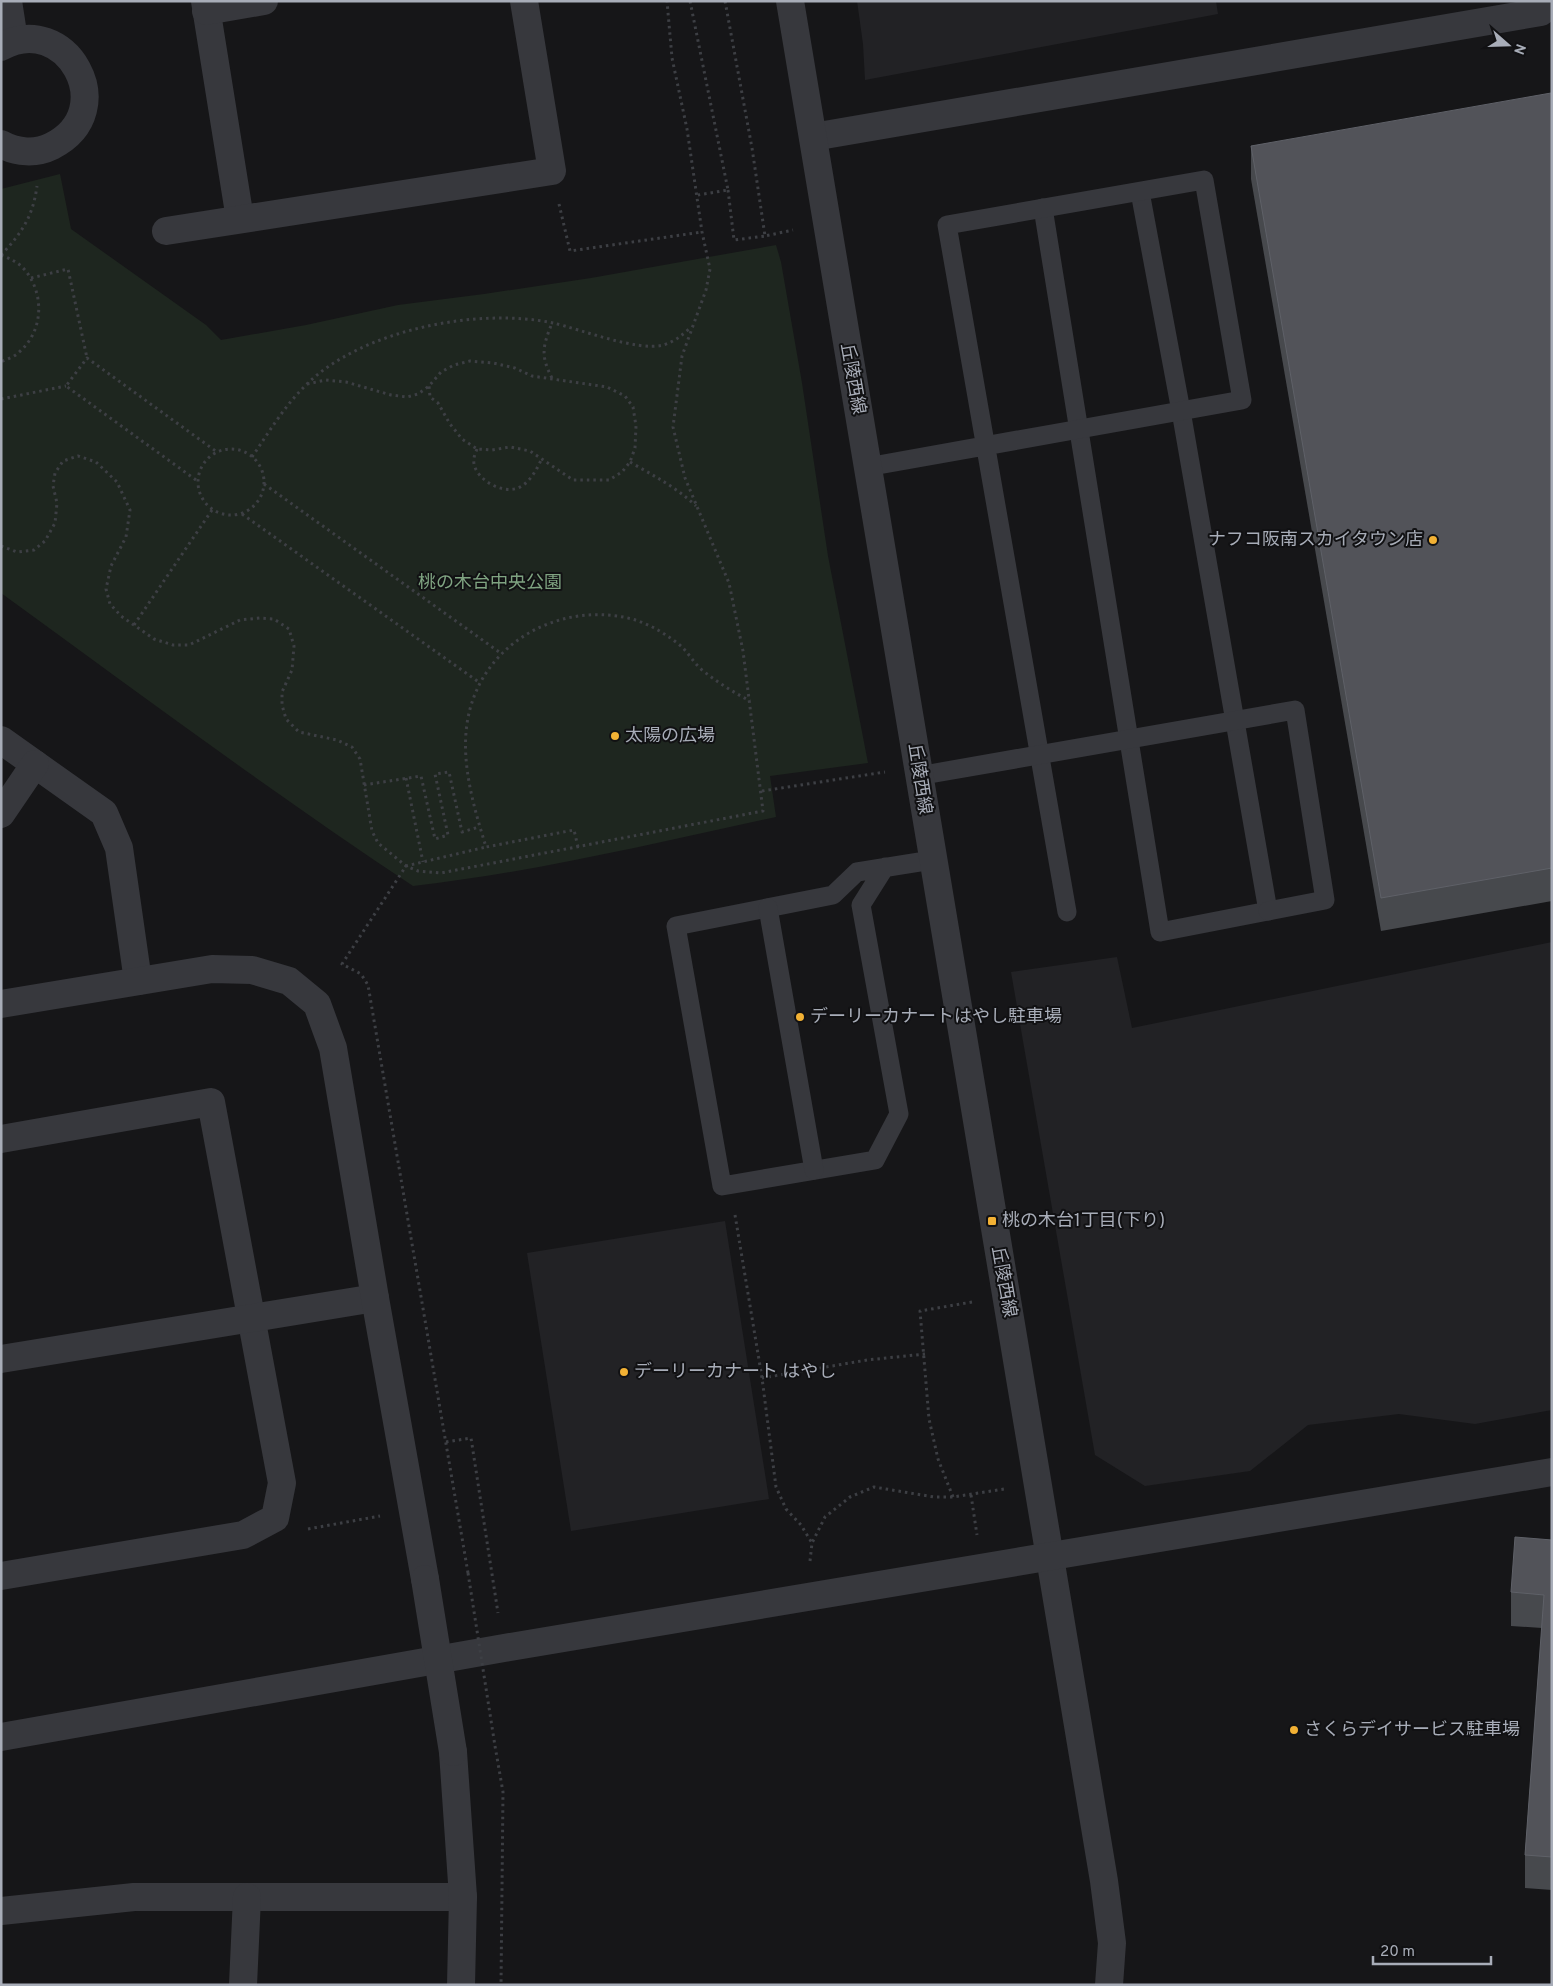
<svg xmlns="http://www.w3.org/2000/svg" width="1553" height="1986" font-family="Overpass,'Noto Sans JP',sans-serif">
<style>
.built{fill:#222225}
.green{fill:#1e261f}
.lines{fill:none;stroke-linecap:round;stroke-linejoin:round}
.path{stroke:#3d3f44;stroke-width:3;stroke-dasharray:2.5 4;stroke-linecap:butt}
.service{stroke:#37383d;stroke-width:19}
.minor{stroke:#37383d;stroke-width:28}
.tertiary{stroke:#37383d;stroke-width:28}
.path-bridge{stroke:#3d3f44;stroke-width:3;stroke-dasharray:2.5 4;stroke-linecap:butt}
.tertiary-bridge{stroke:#37383d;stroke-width:28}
.wall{fill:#47494d}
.building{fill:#525359;stroke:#5f6168}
.poi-dot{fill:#f2b134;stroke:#111113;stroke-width:2}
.labels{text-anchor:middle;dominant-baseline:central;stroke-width:4;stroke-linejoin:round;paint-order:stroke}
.street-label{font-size:18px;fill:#a8adb8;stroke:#111113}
.poi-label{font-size:18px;fill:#a8adb8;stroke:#111113;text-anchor:start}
.park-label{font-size:18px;fill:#7fa381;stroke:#111113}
</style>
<rect width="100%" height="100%" fill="#161618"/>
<g class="built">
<polygon points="857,1 1216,1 1218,14 865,80 863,44"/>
<polygon points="1552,942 1552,1410 1475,1424 1399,1414 1308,1425 1250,1471 1145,1486 1095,1455 1011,972 1117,957 1132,1028"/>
<polygon points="725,1221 769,1499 571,1531 527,1253"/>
</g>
<path class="green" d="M60,174L71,229L206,325L221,340L306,325L398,305L484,294L591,278L776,245L781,262L802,383L828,556L868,763L770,776L776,817C656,843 536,872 413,886C273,793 137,692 1,593V189Z"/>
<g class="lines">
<g class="path">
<polyline points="690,1 728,190 698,195"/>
<polyline points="725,1 752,148 765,236 793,230"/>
<polyline points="728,190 734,240 765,236"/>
<polyline points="559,204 570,251 702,232"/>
<path d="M1,255C10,259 18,262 24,269C45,293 44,332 18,353C14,357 7,359 1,362"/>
<path d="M1,255C22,233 33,216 37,186"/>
<polyline points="31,278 68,269 87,358"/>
<path d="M552,378C540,355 543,346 552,323"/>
<polyline points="307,384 326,380 346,382 391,395 407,397 418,394 429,386 441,372 454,365 470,361 493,363 515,368 532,376 607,387 625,396 633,407 636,426 635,448 630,462 622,472 609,480 573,480 530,451 510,447 492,450 477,449 462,439 450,424 438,403 430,397 429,386"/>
<polyline points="1,399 66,386"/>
<circle cx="231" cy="482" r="33"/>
<path d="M477,449C475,454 473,458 474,464C477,480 502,494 518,488C530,483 537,469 542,458"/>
<path d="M252,457C269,432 285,405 307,384C362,330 478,307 553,323C580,329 638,352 663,345C674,342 681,336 689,329"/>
<path d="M630,462C654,476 676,487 696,506"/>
<polyline points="196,480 66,386 87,358 217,452"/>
<polyline points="264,484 502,654"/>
<polyline points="242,514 480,683"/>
<polyline points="1,546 17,552 34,550 45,541 55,523 57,503 53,486 55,473 63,461 78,456 96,462 117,482 130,510 126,537 111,566 106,589 110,604 121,616 154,639 173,645 189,645 240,620 260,618 274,619 289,629 294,646 292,670 282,692 282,705 286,719 299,732 337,740 352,747 360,759 372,831 378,843 406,866 418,871 441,873 763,811 743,651 729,583 685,478 673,427 682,356 706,290 710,269 702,232 687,129 672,58 667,1"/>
<polyline points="134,625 212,510"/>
<polyline points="406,778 423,862"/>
<polyline points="364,785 421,776 435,839 448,835 435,774 449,772 462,832 479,827"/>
<polyline points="762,791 885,772"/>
<path d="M578,847L574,830L486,847C474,808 461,764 467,724C478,645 558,600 632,619C650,624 668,635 682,647C689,654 694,663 702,670C717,682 733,692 750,701"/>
<polyline points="735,1215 762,1378 776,1487 786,1509 801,1525 812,1543"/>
<polyline points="762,1378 867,1360 925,1354"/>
<polyline points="446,1442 471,1438 498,1613"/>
<polyline points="971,1495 977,1535"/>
<polyline points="953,1497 938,1459 929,1419 920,1311 972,1302"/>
<polyline points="308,1529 380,1516"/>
<polyline points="810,1561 812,1543 825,1517 850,1497 874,1487 934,1497 953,1497 1004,1489"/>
<polyline points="468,1573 368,985 361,974 342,964 406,866 486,847"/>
<polyline points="495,1746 503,1792 501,1985"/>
</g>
<g class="service">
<polyline points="1043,208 1160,932 1268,911 1181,411 1140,192"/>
<path d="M867,467C992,445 1117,422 1242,400L1204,180L947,225L1067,912"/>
<polyline points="918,776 1295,710 1325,900 1268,911"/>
<polyline points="885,867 861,905 899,1114 875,1160 722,1186 676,926 833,895 857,872 932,860"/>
<polyline points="768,908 814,1170"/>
</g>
<g class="minor">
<polyline points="8,1 14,40"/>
<polyline points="205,1 240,219"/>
<polyline points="206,11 264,1"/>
<path d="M1,47C65,10 123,110 52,146C36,154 17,153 1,144"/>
<polyline points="813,137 1541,12 1552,3"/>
<polyline points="166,231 552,171 524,1"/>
<polyline points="1,740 104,813 119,848 138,981"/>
<polyline points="1,814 35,764"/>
<polyline points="1,1139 211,1102 282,1483 275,1518 243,1535 1,1576"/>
<polyline points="1,1359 375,1298"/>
<polyline points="1,1911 134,1897 463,1897"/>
<polyline points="243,1985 247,1897"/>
</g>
<g class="tertiary">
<polyline points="790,1 1104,1881 1112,1943 1109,1985"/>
<polyline points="1,1004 212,969 252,970 289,981 317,1004 333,1048 375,1298 425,1579"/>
<polyline points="1,1737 504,1648 1552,1472"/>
<polyline points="453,1752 463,1897 461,1985"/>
</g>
<polyline class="path-bridge" points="468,1573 495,1746"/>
<polyline class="tertiary-bridge" points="425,1579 453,1752"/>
</g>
<g class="wall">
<polygon points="1552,97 1552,901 1381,931 1251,179 1251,146"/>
<polygon points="1552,1540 1552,1890 1525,1888 1525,1855 1542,1628 1511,1626 1511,1592"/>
</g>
<g class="building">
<polygon points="1551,93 1552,97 1552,868 1381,898 1251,146"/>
<polygon points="1515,1537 1552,1540 1552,1857 1525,1855 1544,1595 1511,1592"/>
</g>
<g class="poi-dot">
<circle cx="1433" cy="540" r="5"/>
<circle cx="615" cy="736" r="5"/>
<circle cx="800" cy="1017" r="5"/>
<rect x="987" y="1216" width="10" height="10" rx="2.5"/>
<circle cx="624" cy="1372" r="5"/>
<circle cx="1294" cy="1730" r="5"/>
</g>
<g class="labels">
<g class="street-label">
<text transform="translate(852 379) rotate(80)">丘陵西線</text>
<text transform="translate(919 779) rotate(81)">丘陵西線</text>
<text transform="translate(1003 1282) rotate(80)">丘陵西線</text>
</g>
<g class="poi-label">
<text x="1423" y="540" text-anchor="end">ナフコ阪南スカイタウン店</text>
<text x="625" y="736">太陽の広場</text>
<text x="810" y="1017">デーリーカナートはやし駐車場</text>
<text x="1002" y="1221">桃の木台1丁目(下り)</text>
<text x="634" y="1372">デーリーカナート はやし</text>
<text x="1304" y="1730">さくらデイサービス駐車場</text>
</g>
<g class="park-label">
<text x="490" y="583">桃の木台中央公園</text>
</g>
</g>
<rect width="1553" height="1986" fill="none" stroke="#a8adb8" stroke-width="5"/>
<g transform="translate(1508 45) rotate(110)" stroke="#111113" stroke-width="4" paint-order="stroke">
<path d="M0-4L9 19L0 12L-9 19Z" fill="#a8adb8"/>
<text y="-8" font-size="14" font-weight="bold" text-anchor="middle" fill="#a8adb8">N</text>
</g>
<path d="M1373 1956v8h118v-8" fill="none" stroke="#a8adb8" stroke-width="2.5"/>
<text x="1380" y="1956" font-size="15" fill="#a8adb8" stroke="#111113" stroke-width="4" paint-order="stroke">20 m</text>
</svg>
